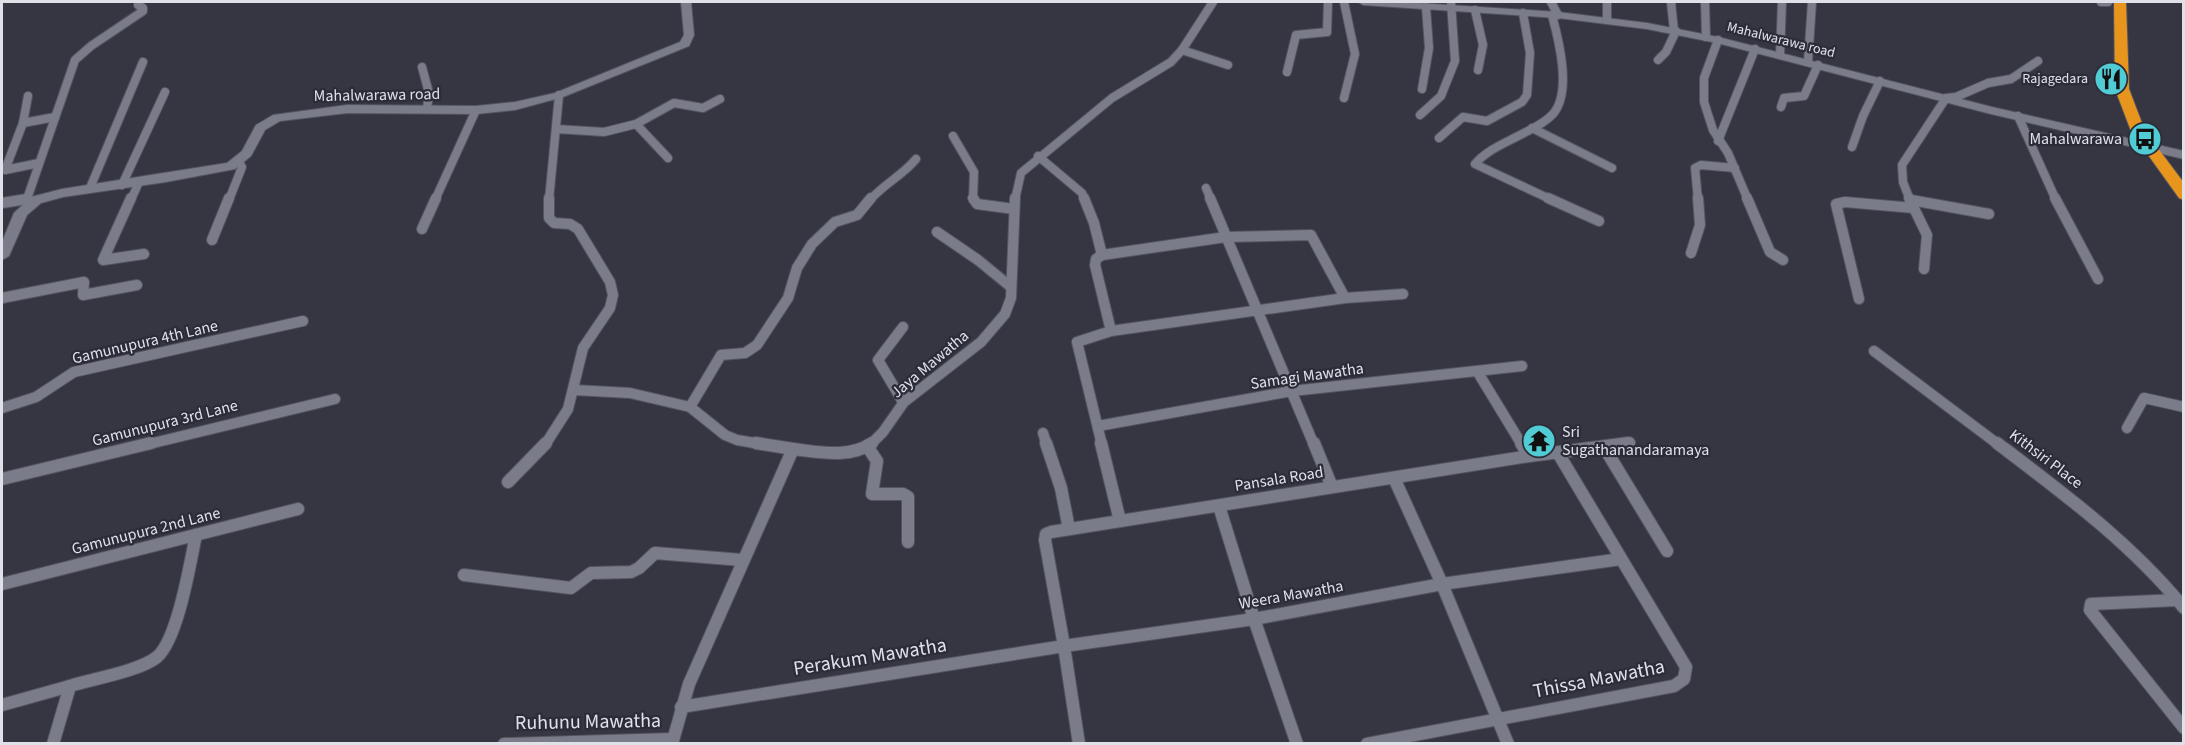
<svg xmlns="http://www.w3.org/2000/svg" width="2185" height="745" font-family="'Source Sans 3',sans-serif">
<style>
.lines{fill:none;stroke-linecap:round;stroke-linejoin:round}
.street-far2-casing{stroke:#53545e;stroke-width:10}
.street-far1-casing{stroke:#53545e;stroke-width:12}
.street-casing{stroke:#53545e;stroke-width:14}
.secondary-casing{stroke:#53545e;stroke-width:2}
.highway-casing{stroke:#53545e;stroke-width:2}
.street-far2{stroke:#7b7c8a;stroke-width:8}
.street-far1{stroke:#7b7c8a;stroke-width:10}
.street{stroke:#7b7c8a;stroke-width:12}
.secondary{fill:#7b7c8a;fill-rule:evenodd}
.highway{fill:#e8951e;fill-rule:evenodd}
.labels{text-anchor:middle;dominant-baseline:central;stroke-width:4.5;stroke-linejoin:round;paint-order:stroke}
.far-street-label{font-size:14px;fill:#dfe0e8;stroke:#2b2c38}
.far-poi-label{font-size:14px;fill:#dfe0e8;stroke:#2b2c38;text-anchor:end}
.street-label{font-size:16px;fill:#dfe0e8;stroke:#2b2c38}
.poi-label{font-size:16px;fill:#dfe0e8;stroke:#2b2c38;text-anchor:end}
.near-street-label{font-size:20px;fill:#dfe0e8;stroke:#2b2c38}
</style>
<rect width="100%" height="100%" fill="#353642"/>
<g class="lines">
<g class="street-far2-casing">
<g id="street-far2">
<polyline points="1344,2 1355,54 1344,98"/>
<polyline points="1551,2 1558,15"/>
<polyline points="1607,2 1607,20"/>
<polyline points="1671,2 1674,31"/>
<polyline points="1705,2 1706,37"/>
<polyline points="2101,2 2108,2"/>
<polyline points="1475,10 1483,45 1478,70"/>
<polyline points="1718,40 1704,78 1704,102 1713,130 1728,153 1748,200"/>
<polyline points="1182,50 1228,65"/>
<polyline points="1780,55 1782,2"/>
<polyline points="1658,60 1666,52 1676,31"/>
<polyline points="1808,62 1812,2"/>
<polyline points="422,67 429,93 427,109"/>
<polyline points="1287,72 1296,35 1327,32 1328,2"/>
<polyline points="1422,89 1429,48 1426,7"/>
<polyline points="1781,107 1784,98 1804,96 1818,65"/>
<polyline points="1420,115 1441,96 1455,61 1451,2"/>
<polyline points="2018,116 2056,200"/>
<polyline points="23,123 28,96"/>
<polyline points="636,124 674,103 703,108 720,99"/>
<polyline points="1532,128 1612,168"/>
<polyline points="556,129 604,132 636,124 668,158"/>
<polyline points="953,136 974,172 973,200"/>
<polyline points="1439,138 1463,117 1487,121 1522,102 1527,95 1530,53 1523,13"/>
<polyline points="1718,141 1755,49"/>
<polyline points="1852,147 1863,116 1880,81"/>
<polyline points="1038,156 1082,193 1085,200"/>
<polyline points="39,163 5,170 23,123 55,117"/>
<polyline points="122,185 165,92"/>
<polyline points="90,188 143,62"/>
<polyline points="1206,188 1211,200"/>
<polyline points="27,199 75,60 91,46 143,11 143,8 138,5 139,2"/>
<polyline points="22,200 28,200"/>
<polyline points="131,200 139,182"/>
<polyline points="229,200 242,167 239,162"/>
<polyline points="435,200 476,110"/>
<polyline points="549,200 559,95"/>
<path d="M870,200C884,184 903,175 916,159"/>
<polyline points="1015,200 1021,173 1112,98 1171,62 1182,50 1213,2"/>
<path d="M1552,200L1475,164C1487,150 1505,143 1522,134C1532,129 1545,123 1553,114C1572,92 1559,41 1552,15"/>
<polyline points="1698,200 1695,168 1701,165 1735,168"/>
<polyline points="1910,200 1903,182 1902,165 1946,98 1956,97 1988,83 2011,79 2038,61"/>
</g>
</g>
<g class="street-far1-casing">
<g id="street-far1">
<polyline points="131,198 103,260 144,254"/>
<polyline points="973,198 977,204 1014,209"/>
<polyline points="1084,198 1094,223 1102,255"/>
<polyline points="1210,198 1314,445"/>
<polyline points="1548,198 1599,221"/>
<polyline points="1747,198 1770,252 1783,260"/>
<polyline points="1909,198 1927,235 1924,269"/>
<polyline points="2055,198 2098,279"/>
<polyline points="1911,200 1989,214"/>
<polyline points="2,203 27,199 32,202"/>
<polyline points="422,229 436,198"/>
<polyline points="937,232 978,260 1011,287"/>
<polyline points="212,240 229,198"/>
<polyline points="1691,253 1700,225 1698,198"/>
<polyline points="2,298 84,282 83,295 137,285"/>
<polyline points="1859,299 1836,204 1845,202 1914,208"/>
<polyline points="903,327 878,360 903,402"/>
<polyline points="1111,331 1095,265 1096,259 1102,255 1226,237 1311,235 1345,298"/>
<polyline points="1874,351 1999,445"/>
<polyline points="1477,371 1522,445"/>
<polyline points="574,390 630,393 690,407 725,435 737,440 766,445"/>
<polyline points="690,407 721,355 745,353 757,345 788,298 797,268 812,244 835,222 857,215 871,198"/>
<polyline points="2,408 36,397 74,372 303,321"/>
<polyline points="1098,426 1292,391 1522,366"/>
<polyline points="2127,428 2144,398 2184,407"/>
<polyline points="1043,433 1047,445"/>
<polyline points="145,445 335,399"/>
<polyline points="545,445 568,409 583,348 610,308 613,295 610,282 578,229 570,224 554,223 549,218 549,198"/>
<polyline points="870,445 883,432 904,402 981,342 1005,314 1011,298 1015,198"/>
<polyline points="1102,445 1077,342 1111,331 1345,298 1403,294"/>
<polyline points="1617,445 1630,443"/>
</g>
</g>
<g class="street-casing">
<g id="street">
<polyline points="756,443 793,449"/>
<polyline points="1046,443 1061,488 1069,529"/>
<polyline points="1101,443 1120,521"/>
<polyline points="1314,443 1332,487"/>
<polyline points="1521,443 1529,456"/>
<path d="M1997,443C2063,493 2131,543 2184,608"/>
<polyline points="867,446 877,461 872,494 903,494 908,497 908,542"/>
<polyline points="1604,447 1667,551"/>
<polyline points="1394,478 1442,584 1508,744"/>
<polyline points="2,479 151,443"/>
<polyline points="508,482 546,443"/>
<polyline points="1219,506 1254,619 1297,744"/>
<polyline points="464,575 571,588 591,573 631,572 639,568 655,553 742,560"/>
<polyline points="2,584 298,509"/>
<polyline points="2177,600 2091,604 2090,610 2184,728"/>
<path d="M70,686C92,679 140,671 157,657C178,639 190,563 196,535"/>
<polyline points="2,705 70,686 53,744"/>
<polyline points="681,707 1064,646 1045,540 1046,534 1051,532 1529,456 1629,443"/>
<polyline points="504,744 673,739"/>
<path d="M672,744L689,684L793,449C819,452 849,459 872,443"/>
<polyline points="1079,744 1064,646 1254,619 1442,584 1621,559"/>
<polyline points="1367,744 1674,686 1684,679 1686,667 1558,453"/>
</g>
</g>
<g class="secondary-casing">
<g id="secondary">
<polygon points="681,2 691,2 694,35 689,46 563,97 515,110 476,114 347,113 280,121 265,130 251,156 235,169 166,182 63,197 41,203 27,215 9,256 2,260 2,242 14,213 31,197 62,189 227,163 242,151 256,125 273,115 347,105 476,106 515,102 555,93 680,42 684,35"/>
<polygon points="1358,2 1403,2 1558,12 1647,23 1718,37 1992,107 2184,151 2184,159 1991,114 1717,43 1647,29 1558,18 1363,5"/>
</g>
</g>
<g class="highway-casing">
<polygon id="highway" points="2114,2 2126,2 2129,89 2145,131 2184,183 2184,200 2179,198 2131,131 2115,89"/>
</g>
<use href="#street-far2" class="street-far2"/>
<use href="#street-far1" class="street-far1"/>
<use href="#street" class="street"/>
<use href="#secondary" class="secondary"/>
<use href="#highway" class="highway"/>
</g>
<defs>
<g id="restaurant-disc" transform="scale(1.725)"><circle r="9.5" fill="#51ccd4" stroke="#2b2c38"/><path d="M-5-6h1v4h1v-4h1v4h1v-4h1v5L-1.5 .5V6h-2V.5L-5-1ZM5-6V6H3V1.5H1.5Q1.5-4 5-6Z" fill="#111"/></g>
<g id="bus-disc" transform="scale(1.725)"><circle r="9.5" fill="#51ccd4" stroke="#2b2c38"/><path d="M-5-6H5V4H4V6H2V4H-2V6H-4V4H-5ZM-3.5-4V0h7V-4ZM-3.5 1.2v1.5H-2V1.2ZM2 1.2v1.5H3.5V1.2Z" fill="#111"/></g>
<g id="temple-disc" transform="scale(1.725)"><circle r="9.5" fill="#51ccd4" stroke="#2b2c38"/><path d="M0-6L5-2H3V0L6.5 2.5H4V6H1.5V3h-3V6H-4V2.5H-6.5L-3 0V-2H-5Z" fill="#111"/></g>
</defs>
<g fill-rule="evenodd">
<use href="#restaurant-disc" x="2111" y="79"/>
<use href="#bus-disc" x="2145" y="139"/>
<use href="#temple-disc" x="1539" y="441"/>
</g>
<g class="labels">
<g class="far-street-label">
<text transform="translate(1781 40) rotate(14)">Mahalwarawa road</text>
</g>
<g class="far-poi-label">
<text x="2088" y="79">Rajagedara</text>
</g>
<g class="street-label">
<text transform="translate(377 95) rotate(-1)">Mahalwarawa road</text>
<text transform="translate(145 342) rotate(-13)">Gamunupura 4th Lane</text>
<text transform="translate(930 364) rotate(-40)">Jaya Mawatha</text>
<text transform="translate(1307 376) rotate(-8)">Samagi Mawatha</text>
<text transform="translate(165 423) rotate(-14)">Gamunupura 3rd Lane</text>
<text transform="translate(2046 459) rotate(37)">Kithsiri Place</text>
<text transform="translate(1279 479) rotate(-9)">Pansala Road</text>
<text transform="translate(146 531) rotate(-14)">Gamunupura 2nd Lane</text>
<text transform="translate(1291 595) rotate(-10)">Weera Mawatha</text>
</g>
<g class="poi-label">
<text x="2122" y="139">Mahalwarawa</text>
<text x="1562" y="432" text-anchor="start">Sri<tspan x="1562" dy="18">Sugathanandaramaya</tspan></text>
</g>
<g class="near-street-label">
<text transform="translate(870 657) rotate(-9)">Perakum Mawatha</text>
<text transform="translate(1599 679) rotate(-11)">Thissa Mawatha</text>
<text transform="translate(588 722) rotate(-1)">Ruhunu Mawatha</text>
</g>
</g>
<rect width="2185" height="745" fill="none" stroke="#dfe0e8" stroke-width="6"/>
</svg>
